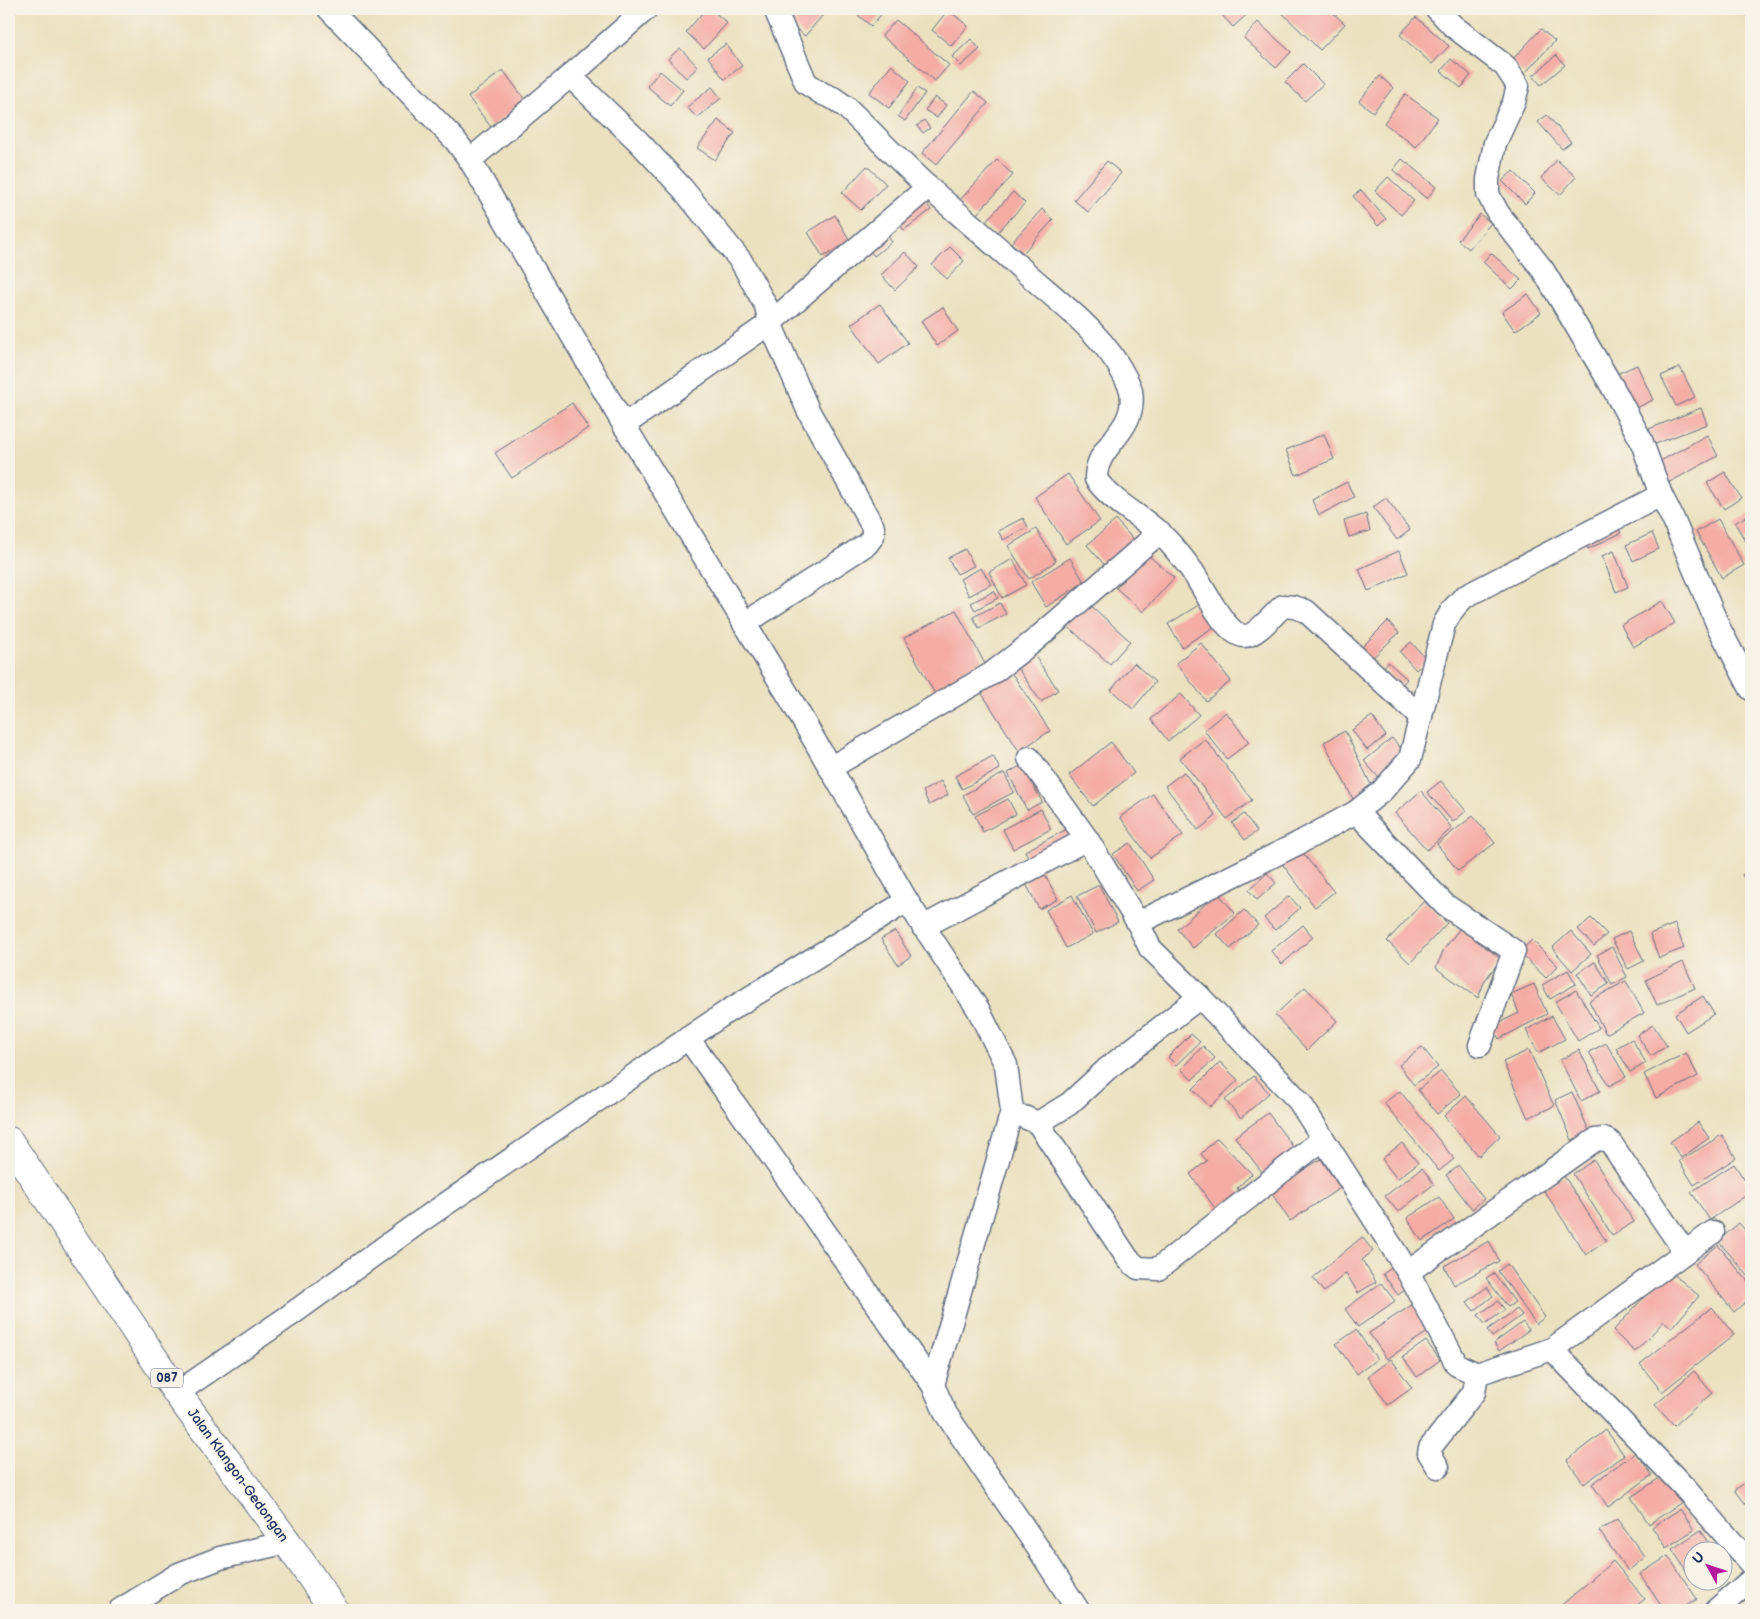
<svg xmlns="http://www.w3.org/2000/svg" width="1760" height="1619" font-family="'Balsamiq Sans',sans-serif">
<style>
.building{fill:#f4aca4}
.lines{fill:none;stroke-linecap:round;stroke-linejoin:round}
.minor-casing{stroke:#646d80;stroke-width:25}
.primary-casing{stroke:#646d80;stroke-width:30}
.minor{stroke:#fff;stroke-width:22}
.primary{stroke:#fff;stroke-width:28}
.labels{text-anchor:middle;dominant-baseline:central;stroke-width:4;stroke-linejoin:round;paint-order:stroke}
.shield{fill:#f7f3e8;stroke:#5d6a87;stroke-width:1}
.shield-label{font-size:12px;font-weight:bold;fill:#1b2f5e}
.street-label{font-size:14px;fill:#1b2f5e;stroke:#f7f3e8}
</style>
<rect width="100%" height="100%" fill="#f7f3e8"/>
<filter id="ink" filterUnits="userSpaceOnUse"><feTurbulence type="fractalNoise" baseFrequency=".02" numOctaves="2"/><feDisplacementMap in="SourceGraphic" scale="10" xChannelSelector="R" yChannelSelector="G"/><feConvolveMatrix kernelMatrix="1 2 1 2 8 2 1 2 1" color-interpolation-filters="sRGB"/></filter>
<filter id="wash" filterUnits="userSpaceOnUse"><feTurbulence type="fractalNoise" baseFrequency=".0096" numOctaves="4" result="noise"/><feDisplacementMap in="SourceGraphic" scale="20" xChannelSelector="R" yChannelSelector="G"/><feGaussianBlur stdDeviation="1.12" result="paint"/><feColorMatrix in="noise" values="0 0 0 0 0 0 0 0 0 0 0 0 0 0 0 0 0 1.4 0 .05"/><feComposite in="paint" operator="in"/></filter>
<g filter="url(#wash)">
<rect width="100%" height="100%" fill="#ebe1bf"/>
<g id="blocks">
<g class="building">
<polygon points="706,9 711,9 727,23 704,49 686,32"/>
<polygon points="792,9 828,9 805,36 784,18"/>
<polygon points="857,9 886,9 871,26 854,12"/>
<polygon points="1225,9 1253,9 1233,27 1220,13"/>
<polygon points="1278,9 1329,9 1345,24 1320,50"/>
<polygon points="948,10 968,26 951,46 932,30"/>
<polygon points="1416,17 1449,46 1432,64 1400,35"/>
<polygon points="896,20 949,65 935,81 882,36"/>
<polygon points="1258,22 1291,52 1276,68 1244,38"/>
<polygon points="1541,29 1555,41 1524,74 1511,61"/>
<polygon points="971,39 980,49 961,66 952,57"/>
<polygon points="726,44 742,66 724,79 708,57"/>
<polygon points="680,48 698,67 686,78 668,59"/>
<polygon points="1556,55 1565,65 1541,85 1533,76"/>
<polygon points="1451,59 1471,75 1461,88 1441,71"/>
<polygon points="1303,64 1323,84 1305,101 1285,82"/>
<polygon points="891,65 910,81 889,108 869,93"/>
<polygon points="503,70 525,100 491,127 468,97"/>
<polygon points="660,71 683,90 670,106 647,86"/>
<polygon points="1380,76 1393,88 1373,112 1359,101"/>
<polygon points="712,87 721,98 697,118 687,107"/>
<polygon points="917,88 925,93 905,121 898,116"/>
<polygon points="974,91 988,103 936,165 922,153"/>
<polygon points="1405,94 1438,118 1416,147 1384,123"/>
<polygon points="935,97 946,105 937,118 925,110"/>
<polygon points="1547,115 1571,142 1562,149 1538,122"/>
<polygon points="718,120 735,133 715,160 697,148"/>
<polygon points="924,120 930,128 923,133 917,126"/>
<polygon points="1402,159 1436,187 1427,199 1393,170"/>
<polygon points="997,160 1013,175 974,217 958,202"/>
<polygon points="1557,160 1576,177 1560,195 1541,178"/>
<polygon points="1107,161 1121,173 1088,212 1074,200"/>
<polygon points="867,166 886,184 861,210 842,193"/>
<polygon points="1513,171 1535,193 1525,204 1502,181"/>
<polygon points="1388,177 1414,201 1401,215 1375,191"/>
<polygon points="1361,190 1386,219 1378,226 1353,196"/>
<polygon points="1013,192 1025,203 996,234 984,223"/>
<polygon points="924,200 931,210 904,230 896,220"/>
<polygon points="1042,209 1053,220 1023,253 1011,243"/>
<polygon points="1480,214 1491,223 1469,249 1458,240"/>
<polygon points="835,215 850,241 823,257 808,232"/>
<polygon points="884,231 892,242 874,256 865,245"/>
<polygon points="950,247 964,261 947,279 932,265"/>
<polygon points="905,252 919,267 895,290 881,275"/>
<polygon points="1491,253 1521,280 1512,289 1483,262"/>
<polygon points="1528,294 1541,313 1515,331 1502,312"/>
<polygon points="880,304 908,343 879,364 851,324"/>
<polygon points="943,307 958,331 937,346 921,321"/>
<polygon points="1637,365 1653,400 1628,412 1612,376"/>
<polygon points="1680,367 1695,397 1676,406 1661,376"/>
<polygon points="572,403 588,428 512,478 495,453"/>
<polygon points="1701,408 1707,424 1650,446 1644,431"/>
<polygon points="1324,434 1334,459 1296,475 1286,450"/>
<polygon points="1707,435 1718,456 1668,483 1657,463"/>
<polygon points="1725,472 1741,498 1724,509 1707,483"/>
<polygon points="1068,474 1100,521 1066,544 1035,497"/>
<polygon points="1347,482 1354,497 1319,515 1312,500"/>
<polygon points="1386,498 1410,530 1397,540 1373,507"/>
<polygon points="1751,513 1751,539 1746,542 1735,523"/>
<polygon points="1366,514 1370,531 1349,537 1344,521"/>
<polygon points="1023,518 1028,527 1003,540 998,531"/>
<polygon points="1718,519 1744,565 1722,578 1696,532"/>
<polygon points="1116,520 1138,545 1109,570 1087,545"/>
<polygon points="1615,522 1621,533 1588,549 1582,538"/>
<polygon points="1036,529 1056,561 1029,579 1008,546"/>
<polygon points="1652,533 1659,549 1633,561 1626,545"/>
<polygon points="965,549 974,566 957,574 948,558"/>
<polygon points="1399,551 1408,573 1368,591 1359,569"/>
<polygon points="1614,551 1628,587 1616,592 1602,556"/>
<polygon points="1147,554 1174,578 1143,612 1116,588"/>
<polygon points="1070,558 1084,582 1046,607 1031,582"/>
<polygon points="1013,559 1026,585 1002,598 989,572"/>
<polygon points="981,568 991,584 969,596 960,579"/>
<polygon points="994,591 998,598 975,610 971,603"/>
<polygon points="1086,601 1130,641 1110,664 1065,624"/>
<polygon points="1205,601 1219,624 1182,647 1168,624"/>
<polygon points="1662,601 1675,623 1633,647 1621,625"/>
<polygon points="1000,603 1006,614 979,628 973,617"/>
<polygon points="956,610 986,666 935,694 904,638"/>
<polygon points="1388,621 1399,633 1370,660 1360,649"/>
<polygon points="1411,642 1427,660 1416,670 1400,652"/>
<polygon points="1201,643 1231,681 1206,701 1176,663"/>
<polygon points="1032,652 1058,690 1041,702 1015,664"/>
<polygon points="1388,662 1407,679 1402,685 1383,668"/>
<polygon points="1134,663 1155,682 1133,709 1111,690"/>
<polygon points="1009,669 1050,731 1019,751 979,689"/>
<polygon points="1181,694 1199,715 1168,741 1151,719"/>
<polygon points="1226,712 1249,742 1227,759 1204,730"/>
<polygon points="1372,716 1386,736 1367,750 1352,730"/>
<polygon points="1345,731 1375,793 1355,803 1324,742"/>
<polygon points="1392,738 1408,757 1381,780 1364,761"/>
<polygon points="1205,739 1252,800 1227,819 1180,758"/>
<polygon points="1111,742 1134,773 1093,806 1069,775"/>
<polygon points="993,756 1000,769 962,789 955,776"/>
<polygon points="1022,765 1042,802 1027,810 1008,773"/>
<polygon points="1184,772 1216,816 1198,830 1165,786"/>
<polygon points="1004,773 1014,792 973,814 963,795"/>
<polygon points="941,781 948,795 929,805 923,791"/>
<polygon points="1441,781 1466,811 1453,822 1427,792"/>
<polygon points="1421,791 1452,828 1427,850 1395,813"/>
<polygon points="1153,794 1183,835 1150,858 1120,817"/>
<polygon points="1008,799 1016,814 983,832 975,816"/>
<polygon points="1041,809 1051,829 1013,849 1003,829"/>
<polygon points="1244,814 1257,831 1245,840 1232,823"/>
<polygon points="1473,816 1495,843 1458,871 1437,844"/>
<polygon points="1071,827 1078,840 1032,864 1025,851"/>
<polygon points="1130,843 1154,880 1137,891 1113,854"/>
<polygon points="1298,847 1334,892 1315,907 1280,861"/>
<polygon points="1041,868 1058,899 1039,909 1023,878"/>
<polygon points="1751,869 1751,890 1742,875"/>
<polygon points="1267,873 1276,883 1257,900 1249,890"/>
<polygon points="1099,885 1118,922 1096,933 1077,896"/>
<polygon points="1218,893 1235,913 1193,948 1177,929"/>
<polygon points="1072,895 1093,934 1066,948 1046,910"/>
<polygon points="1289,896 1300,908 1275,930 1264,918"/>
<polygon points="1424,901 1447,923 1410,963 1387,941"/>
<polygon points="1244,910 1258,925 1230,949 1217,934"/>
<polygon points="1591,918 1607,934 1594,946 1578,929"/>
<polygon points="1675,924 1684,948 1659,958 1650,934"/>
<polygon points="1303,925 1313,937 1282,964 1271,951"/>
<polygon points="1460,928 1501,959 1485,980 1478,998 1436,968 1444,949"/>
<polygon points="895,931 911,956 898,965 881,939"/>
<polygon points="1571,931 1591,954 1572,971 1552,948"/>
<polygon points="1629,931 1644,961 1628,969 1612,939"/>
<polygon points="1532,940 1558,966 1546,978 1519,952"/>
<polygon points="1612,947 1627,977 1612,985 1597,955"/>
<polygon points="1595,962 1609,984 1591,995 1577,973"/>
<polygon points="1683,962 1695,988 1657,1005 1646,980"/>
<polygon points="1568,970 1576,984 1550,999 1542,985"/>
<polygon points="1626,981 1644,1013 1606,1034 1589,1001"/>
<polygon points="1534,984 1547,1014 1499,1039 1492,1026 1519,1013 1511,994"/>
<polygon points="1305,987 1337,1021 1307,1050 1275,1015"/>
<polygon points="1576,990 1599,1028 1578,1041 1555,1002"/>
<polygon points="1703,996 1714,1014 1686,1032 1675,1014"/>
<polygon points="1552,1016 1565,1039 1538,1053 1526,1030"/>
<polygon points="1653,1025 1667,1046 1651,1056 1637,1035"/>
<polygon points="1191,1034 1200,1042 1176,1065 1168,1057"/>
<polygon points="1632,1039 1646,1063 1630,1072 1616,1048"/>
<polygon points="1606,1043 1626,1077 1609,1086 1589,1052"/>
<polygon points="1203,1046 1215,1058 1192,1080 1181,1069"/>
<polygon points="1422,1047 1438,1067 1414,1085 1399,1065"/>
<polygon points="1529,1050 1554,1106 1528,1118 1503,1062"/>
<polygon points="1579,1050 1600,1091 1581,1101 1560,1060"/>
<polygon points="1686,1053 1698,1076 1656,1098 1644,1074"/>
<polygon points="1220,1062 1238,1080 1210,1107 1193,1089"/>
<polygon points="1441,1071 1461,1094 1437,1114 1418,1090"/>
<polygon points="1254,1076 1269,1093 1241,1118 1225,1100"/>
<polygon points="1400,1091 1454,1159 1439,1171 1384,1103"/>
<polygon points="1572,1092 1590,1133 1572,1140 1555,1100"/>
<polygon points="1466,1096 1500,1136 1479,1156 1444,1116"/>
<polygon points="1268,1113 1297,1152 1265,1176 1235,1137"/>
<polygon points="1698,1122 1709,1138 1681,1158 1670,1142"/>
<polygon points="1722,1135 1736,1158 1694,1185 1679,1161"/>
<polygon points="1217,1138 1252,1174 1237,1188 1243,1197 1220,1215 1190,1174 1207,1161 1201,1154"/>
<polygon points="1402,1143 1418,1163 1397,1179 1382,1159"/>
<polygon points="1321,1159 1340,1188 1290,1221 1270,1191"/>
<polygon points="1594,1160 1634,1222 1612,1235 1573,1174"/>
<polygon points="1734,1164 1751,1190 1751,1192 1710,1220 1691,1192"/>
<polygon points="1459,1166 1484,1199 1472,1209 1446,1175"/>
<polygon points="1422,1168 1434,1184 1398,1212 1385,1196"/>
<polygon points="1564,1176 1606,1241 1586,1255 1543,1189"/>
<polygon points="1439,1197 1454,1219 1422,1241 1407,1218"/>
<polygon points="1739,1223 1751,1237 1751,1279 1718,1241"/>
<polygon points="1362,1237 1373,1251 1362,1260 1376,1282 1358,1293 1346,1273 1324,1292 1313,1278"/>
<polygon points="1489,1241 1499,1261 1454,1285 1444,1266"/>
<polygon points="1718,1245 1751,1285 1751,1297 1734,1312 1695,1264"/>
<polygon points="1397,1264 1412,1285 1398,1295 1383,1274"/>
<polygon points="1507,1264 1545,1317 1536,1324 1498,1271"/>
<polygon points="1669,1270 1699,1296 1672,1328 1664,1321 1635,1352 1613,1331"/>
<polygon points="1494,1273 1515,1302 1508,1307 1486,1278"/>
<polygon points="1381,1283 1395,1301 1358,1327 1345,1309"/>
<polygon points="1487,1287 1493,1296 1474,1311 1467,1302"/>
<polygon points="1418,1301 1435,1327 1387,1359 1369,1333"/>
<polygon points="1498,1301 1505,1310 1485,1324 1478,1315"/>
<polygon points="1712,1307 1734,1335 1662,1392 1640,1364"/>
<polygon points="1517,1309 1522,1315 1492,1337 1487,1330"/>
<polygon points="1523,1322 1529,1330 1499,1351 1494,1343"/>
<polygon points="1356,1330 1377,1359 1357,1374 1336,1344"/>
<polygon points="1426,1341 1440,1360 1417,1377 1403,1357"/>
<polygon points="1391,1359 1412,1388 1388,1405 1368,1376"/>
<polygon points="1694,1371 1712,1393 1674,1426 1655,1405"/>
<polygon points="1606,1430 1624,1455 1584,1484 1567,1460"/>
<polygon points="1636,1452 1652,1475 1608,1507 1592,1484"/>
<polygon points="1664,1475 1682,1502 1649,1524 1631,1497"/>
<polygon points="1751,1478 1751,1511 1735,1490"/>
<polygon points="1680,1509 1694,1530 1666,1548 1652,1527"/>
<polygon points="1617,1519 1645,1557 1628,1571 1599,1531"/>
<polygon points="1701,1530 1715,1552 1692,1552 1692,1568 1687,1572 1672,1549"/>
<polygon points="1668,1556 1697,1599 1680,1610 1664,1610 1640,1574"/>
<polygon points="1613,1561 1645,1599 1631,1610 1559,1610 1557,1609"/>
</g>
</g>
</g>
<g filter="url(#ink)">
<use href="#blocks" fill-opacity="0" stroke="#646d80" stroke-width="1"/>
<g class="lines">
<g class="minor-casing">
<g id="minor">
<polyline points="329,9 455,140 470,160 624,425 790,698 907,901 978,1009 1006,1065 1012,1111 933,1385 946,1414 1038,1548 1078,1610"/>
<path d="M775,9L806,83L823,94L833,98L846,107C874,134 901,163 930,189C961,216 993,243 1024,271C1060,303 1103,333 1125,377C1127,381 1130,386 1131,391C1138,432 1095,444 1096,479C1110,500 1138,514 1157,531C1170,541 1181,556 1190,568C1203,584 1223,634 1244,636C1255,637 1274,614 1283,606L1294,607L1306,611L1421,717"/>
<polyline points="1437,9 1453,26 1505,66 1518,86 1514,102 1495,143 1488,179 1488,194 1498,213 1543,270 1613,388 1641,440 1661,495 1673,519 1719,628 1751,689"/>
<polyline points="570,76 638,141 682,188 741,261 766,306 770,323 808,410 873,527 873,536 867,544 744,624"/>
<polyline points="470,160 570,76 646,9"/>
<polyline points="624,425 770,323 928,187"/>
<polyline points="1029,758 1087,839 1138,923 1150,948 1200,997 1299,1101 1408,1272 1457,1365 1477,1374 1552,1349 1683,1486 1751,1564"/>
<polyline points="830,768 991,674 1034,641 1160,532"/>
<polyline points="1356,812 1445,905 1514,951 1480,1045"/>
<polyline points="1138,923 1297,844 1356,812 1382,791 1410,759 1444,624 1453,609 1464,597 1661,495"/>
<polyline points="923,927 1087,839"/>
<polyline points="688,1038 933,1385"/>
<polyline points="1024,1117 1038,1123 1069,1104 1107,1069 1200,997"/>
<polyline points="1038,1123 1128,1259 1138,1268 1158,1269 1323,1139"/>
<polyline points="1408,1272 1595,1140 1604,1139 1610,1142 1685,1252"/>
<polyline points="1552,1349 1713,1232"/>
<polyline points="177,1393 289,1316 418,1223 728,1011 907,901"/>
<polyline points="1438,1467 1429,1453 1430,1448 1474,1392 1477,1374"/>
<polyline points="120,1610 179,1574 220,1558 287,1542"/>
<polyline points="1716,1610 1751,1580"/>
</g>
</g>
<g class="primary-casing">
<polyline id="primary" points="9,1141 177,1393 287,1542 334,1610"/>
</g>
<use href="#minor" class="minor"/>
<use href="#primary" class="primary"/>
</g>
</g>
<g class="labels">
<rect class="shield" x="151" y="1368.5" width="32" height="19" rx="4"/>
<g class="shield-label">
<text x="167" y="1378">087</text>
</g>
<g class="street-label">
<text transform="translate(238 1475) rotate(54)">Jalan Klangon-Gedongan</text>
</g>
</g>
<rect width="1760" height="1619" fill="none" stroke="#f7f3e8" stroke-width="30"/>
<g transform="translate(1708 1566) rotate(310)"><circle r="24" fill="#f7f3e8" stroke="#9fa5b1"/>
<path d="M0-4L9 19L0 12L-9 19Z" fill="#b5179e"/>
<text y="-8" font-size="14" font-weight="bold" text-anchor="middle" fill="#1b2f5e">U</text>
</g>
</svg>
